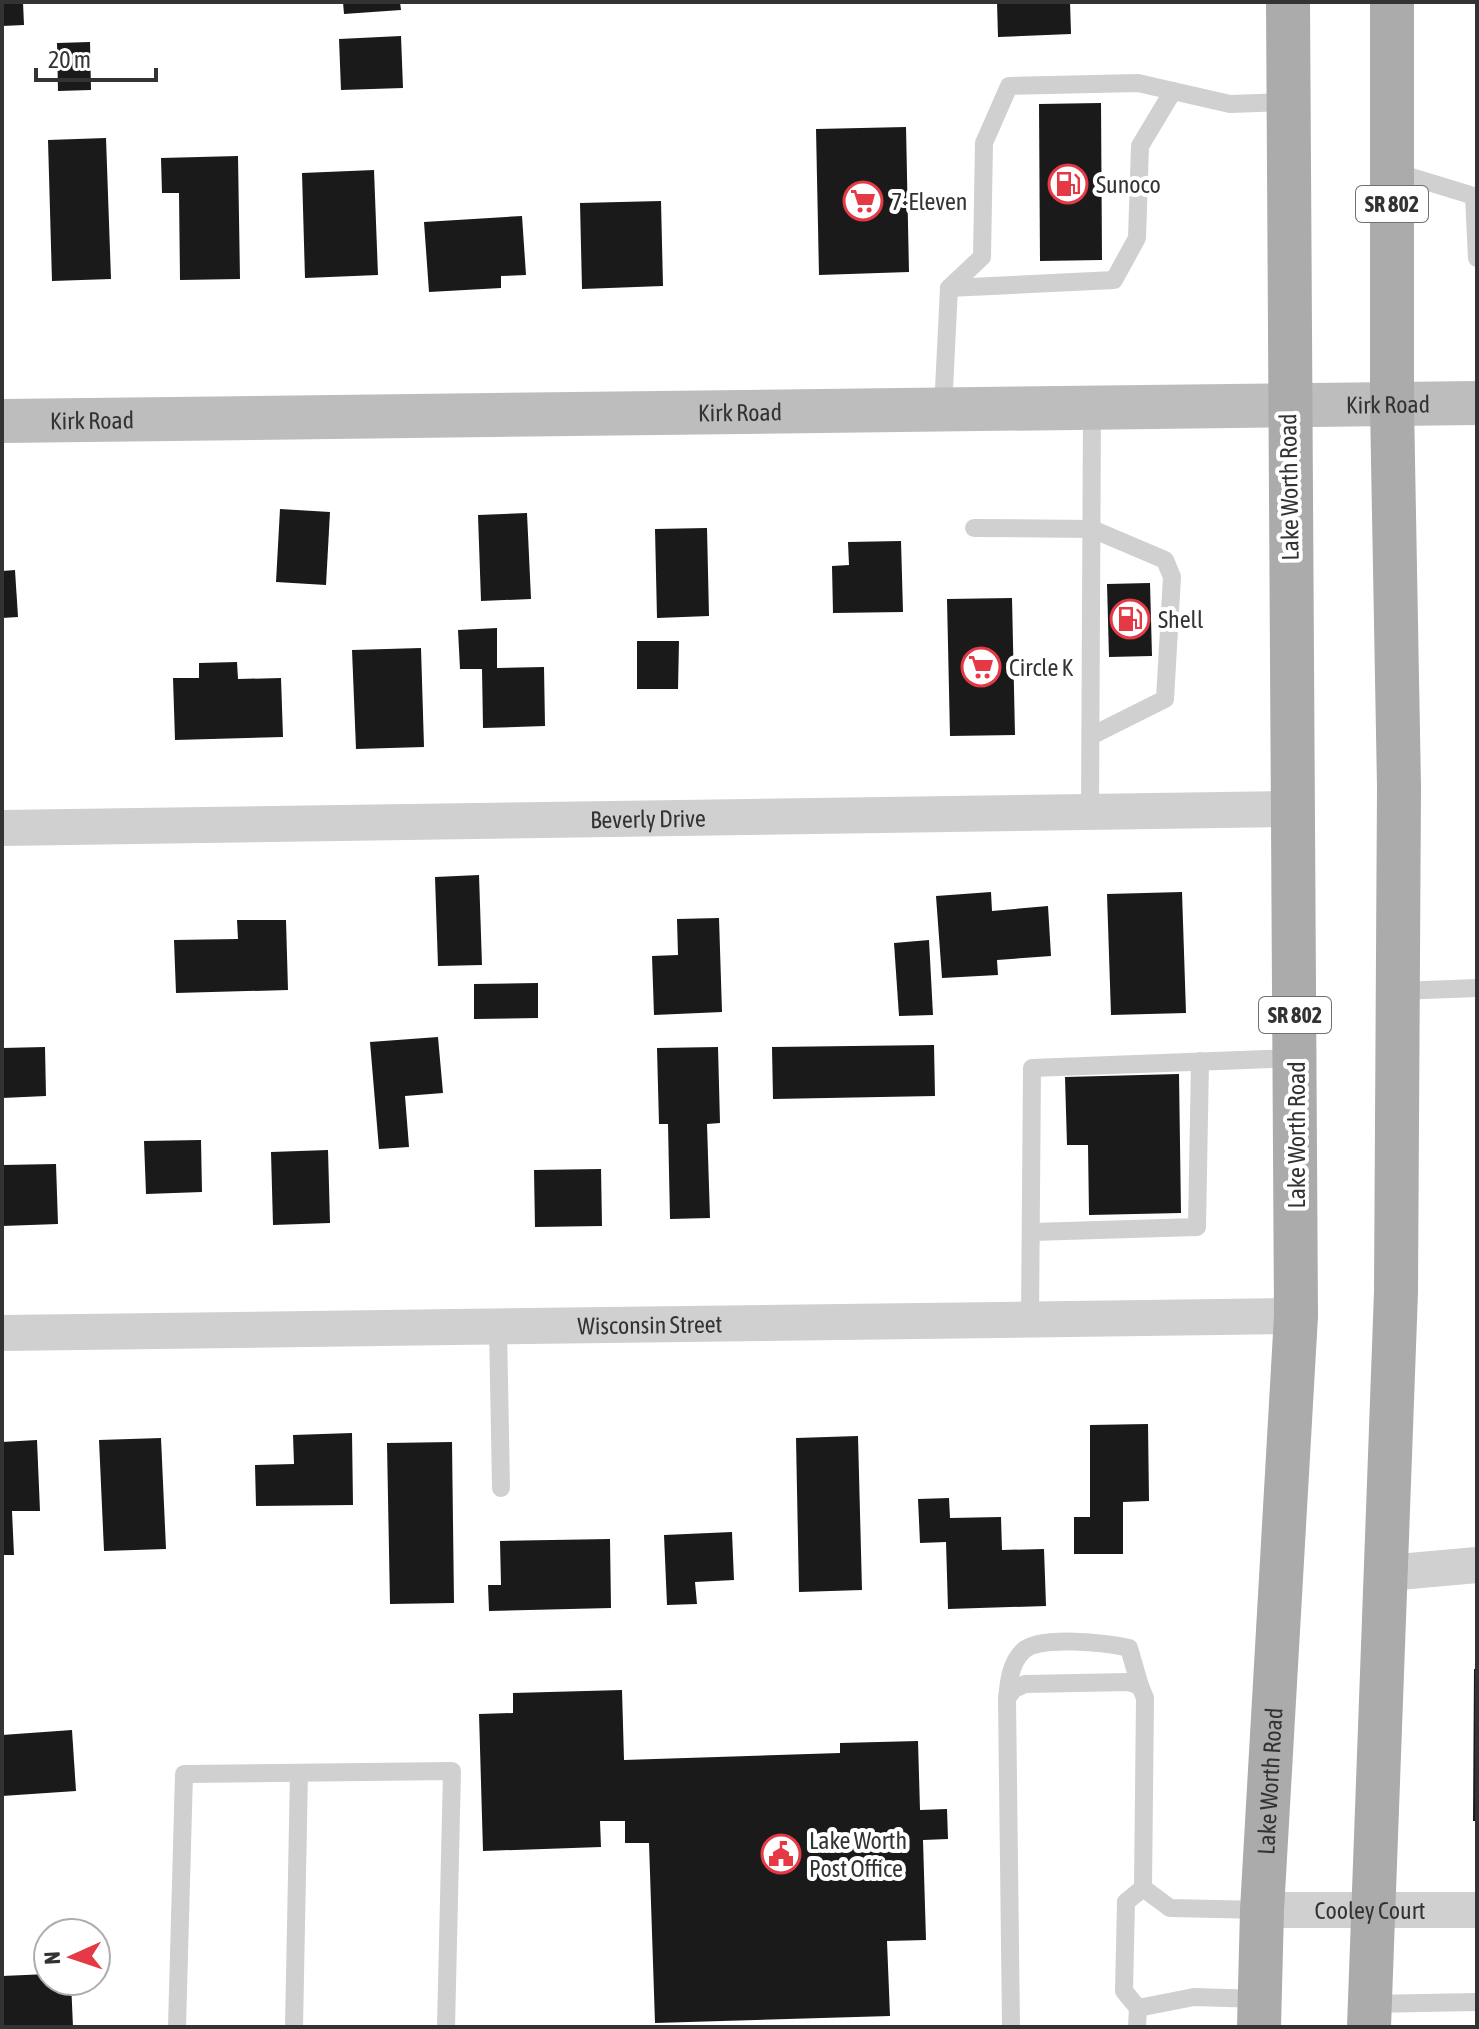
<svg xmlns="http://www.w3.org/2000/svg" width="1479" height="2029" font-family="'Asap Condensed',sans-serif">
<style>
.building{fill:#1a1a1a}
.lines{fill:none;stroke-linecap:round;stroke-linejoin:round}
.lane{stroke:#d0d0d0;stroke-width:18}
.street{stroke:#d0d0d0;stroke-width:36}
.secondary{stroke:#bdbdbd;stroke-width:44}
.primary{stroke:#ababab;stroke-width:44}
.labels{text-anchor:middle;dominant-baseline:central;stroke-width:8;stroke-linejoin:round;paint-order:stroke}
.shield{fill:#fff;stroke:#707070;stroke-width:2}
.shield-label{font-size:22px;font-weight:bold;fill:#333}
.poi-label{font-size:24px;fill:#333;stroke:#fff;text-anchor:start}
.street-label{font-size:24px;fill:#333;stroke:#fff}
</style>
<rect width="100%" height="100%" fill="#fff"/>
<g class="building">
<polygon points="2,2 23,2 24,25 2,26"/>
<polygon points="343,2 400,2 401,10 344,14"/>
<polygon points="997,2 1070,2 1071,34 998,37"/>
<polygon points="401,36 403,88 341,90 339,39"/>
<polygon points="90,42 91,90 58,91 57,43"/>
<polygon points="1101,103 1102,260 1040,261 1039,104"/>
<polygon points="906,127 909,272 819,275 816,129"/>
<polygon points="106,138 111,279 52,281 48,140"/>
<polygon points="238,156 240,279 180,280 179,193 162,193 161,158"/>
<polygon points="374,170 378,275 305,278 302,173"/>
<polygon points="661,201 663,286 582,289 580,203"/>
<polygon points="522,216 526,275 501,276 501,288 429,292 424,222"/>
<polygon points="280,509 330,512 326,585 276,582"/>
<polygon points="527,513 531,599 481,601 478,515"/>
<polygon points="707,528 709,616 657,618 655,529"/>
<polygon points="901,541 903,612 833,613 832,566 849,565 848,542"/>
<polygon points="15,570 18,617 2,618 2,571"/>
<polygon points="1150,583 1152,656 1109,657 1107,584"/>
<polygon points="1012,598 1015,735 950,736 947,599"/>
<polygon points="497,628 497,668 544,667 545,726 483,728 482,669 460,669 458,630"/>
<polygon points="637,641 679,641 678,689 637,689"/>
<polygon points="421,648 424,747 356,749 352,650"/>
<polygon points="237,662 238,679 281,678 283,737 175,740 173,678 199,678 199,663"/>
<polygon points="479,875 482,965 438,966 435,877"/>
<polygon points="991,892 992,911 1048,906 1051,956 997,960 998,975 942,978 936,896"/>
<polygon points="1182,892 1186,1013 1111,1015 1107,894"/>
<polygon points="719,918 722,1012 654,1015 652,956 678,955 677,919"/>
<polygon points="237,920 286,920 288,990 176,993 174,940 238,939"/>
<polygon points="929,940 933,1015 899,1016 894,943"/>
<polygon points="538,983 538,1018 474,1019 474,984"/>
<polygon points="438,1037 443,1093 405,1096 409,1147 379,1149 370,1042"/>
<polygon points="934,1045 935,1096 773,1099 772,1047"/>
<polygon points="45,1047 46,1096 2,1098 2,1048"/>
<polygon points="718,1047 720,1123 707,1124 710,1218 670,1219 668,1124 659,1124 657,1048"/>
<polygon points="1179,1074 1181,1213 1089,1215 1088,1145 1067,1145 1065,1077"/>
<polygon points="201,1140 202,1192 146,1194 144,1141"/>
<polygon points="328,1150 330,1223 273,1225 271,1152"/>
<polygon points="56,1164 58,1224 2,1226 2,1165"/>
<polygon points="601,1169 602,1226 535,1227 534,1170"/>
<polygon points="1148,1424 1149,1501 1123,1502 1123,1554 1074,1554 1074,1517 1090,1517 1090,1425"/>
<polygon points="352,1433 353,1505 256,1506 255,1465 294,1464 293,1435"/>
<polygon points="858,1436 862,1590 799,1592 796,1438"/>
<polygon points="161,1438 166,1549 104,1551 99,1440"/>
<polygon points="37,1440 40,1511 12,1511 14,1555 2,1555 2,1442"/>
<polygon points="452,1442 454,1603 390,1604 387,1443"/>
<polygon points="949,1498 950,1518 1001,1517 1002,1550 1044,1549 1046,1606 948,1609 946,1542 920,1543 918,1499"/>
<polygon points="732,1532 734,1580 695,1582 697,1604 667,1605 664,1535"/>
<polygon points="610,1539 611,1608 489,1611 488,1585 501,1585 500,1541"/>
<polygon points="1474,1669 1477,1669 1477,1821 1473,1821"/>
<polygon points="622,1690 624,1760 840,1753 840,1743 918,1741 920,1810 947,1809 948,1839 923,1840 926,1940 887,1941 890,2016 655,2023 649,1843 625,1843 625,1821 600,1821 601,1847 483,1851 479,1714 513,1713 513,1693"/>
<polygon points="72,1730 76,1791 2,1796 2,1735"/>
<polygon points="48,1974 48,1981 71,1981 73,2027 2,2027 2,1976"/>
</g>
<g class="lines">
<g class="lane">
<polyline points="1392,171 1474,196 1477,258"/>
<polyline points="949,288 1114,280 1137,238 1140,146 1173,91"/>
<polyline points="943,409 949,288 982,257 984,143 1009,86 1138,83 1230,104 1288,102"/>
<polyline points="974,528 1092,529 1165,560 1172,577 1165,699 1091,736"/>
<polyline points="1090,812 1092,408"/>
<polyline points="1398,991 1477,988"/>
<polyline points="1032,1232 1197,1227 1200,1061"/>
<polyline points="1030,1320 1032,1068 1295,1058"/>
<polyline points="498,1327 501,1488"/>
<path d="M1007,1698C1009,1681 1010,1664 1023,1651C1039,1635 1108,1643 1129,1648L1140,1686"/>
<polyline points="1369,2004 1477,2002"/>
<polyline points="1138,2008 1194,1997 1260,1999"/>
<polyline points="177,2027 184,1774 452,1771 446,2027"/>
<polyline points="294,2027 299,1773"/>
<polyline points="1011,2027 1007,1698 1014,1689 1025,1684 1129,1682 1140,1686 1145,1698 1143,1888 1170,1908 1262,1910"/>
<polyline points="1137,2027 1138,2008 1124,1991 1126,1902 1143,1888"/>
</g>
<g class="street">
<path id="s1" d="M2,828L1295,809"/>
<path id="s2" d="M2,1333L1296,1316"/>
<polyline points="1387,1573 1477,1565"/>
<path id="s3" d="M1262,1910H1477"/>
</g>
<path class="secondary" id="s4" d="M2,421L1477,403"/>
<g class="primary">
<path id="s5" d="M1259,2027L1262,1910L1296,1316L1288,2"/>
<polyline points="1369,2027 1396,1292 1399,787 1392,405 1392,2"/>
</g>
</g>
<defs>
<g id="fuel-ring" transform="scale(2)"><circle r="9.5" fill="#fff" stroke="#e63946" stroke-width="1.5"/><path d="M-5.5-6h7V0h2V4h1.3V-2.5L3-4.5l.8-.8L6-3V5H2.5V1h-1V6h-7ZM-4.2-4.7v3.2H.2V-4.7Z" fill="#e63946"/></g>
<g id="supermarket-ring" transform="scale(2)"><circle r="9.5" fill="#fff" stroke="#e63946" stroke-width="1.5"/><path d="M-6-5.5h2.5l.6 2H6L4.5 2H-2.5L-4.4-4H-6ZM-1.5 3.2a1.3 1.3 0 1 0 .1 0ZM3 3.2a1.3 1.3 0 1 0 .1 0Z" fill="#e63946"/></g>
<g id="civic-ring" transform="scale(2)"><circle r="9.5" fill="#fff" stroke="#e63946" stroke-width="1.5"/><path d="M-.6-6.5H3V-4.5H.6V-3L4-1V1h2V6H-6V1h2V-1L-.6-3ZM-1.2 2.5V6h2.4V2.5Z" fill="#e63946"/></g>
</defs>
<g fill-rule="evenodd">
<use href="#fuel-ring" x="1068" y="184"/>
<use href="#supermarket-ring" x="863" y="201"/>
<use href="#fuel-ring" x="1130" y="619"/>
<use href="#supermarket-ring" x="981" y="667"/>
<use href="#civic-ring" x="781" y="1854"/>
</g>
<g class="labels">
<g class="shield">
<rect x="1356" y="186" width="72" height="36" rx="6"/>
<rect x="1259" y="997" width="72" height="36" rx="6"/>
</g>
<g class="shield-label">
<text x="1392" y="204">SR 802</text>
<text x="1295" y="1015">SR 802</text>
</g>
<g class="poi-label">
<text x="1096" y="184">Sunoco</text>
<text x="891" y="201">7-Eleven</text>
<text x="1158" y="619">Shell</text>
<text x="1009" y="667">Circle K</text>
<text x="809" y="1840">Lake Worth<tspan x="809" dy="28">Post Office</tspan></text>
</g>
<g class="street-label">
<text stroke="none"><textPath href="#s4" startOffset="1386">Kirk Road</textPath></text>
<text stroke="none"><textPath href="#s4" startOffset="738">Kirk Road</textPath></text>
<text stroke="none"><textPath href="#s4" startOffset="90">Kirk Road</textPath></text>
<text transform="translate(1289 487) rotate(-91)">Lake Worth Road</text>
<text stroke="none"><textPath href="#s1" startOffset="646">Beverly Drive</textPath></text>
<text transform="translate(1296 1135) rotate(-90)">Lake Worth Road</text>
<text stroke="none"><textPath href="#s2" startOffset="648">Wisconsin Street</textPath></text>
<text stroke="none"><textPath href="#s5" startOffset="246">Lake Worth Road</textPath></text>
<text stroke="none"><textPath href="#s3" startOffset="108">Cooley Court</textPath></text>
</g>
</g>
<rect width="1479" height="2029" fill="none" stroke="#333333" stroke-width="8"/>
<g transform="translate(72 1957) rotate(267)"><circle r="38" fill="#ffffff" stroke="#adadad" stroke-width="2"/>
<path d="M0-6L14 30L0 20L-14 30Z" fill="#e63946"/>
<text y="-12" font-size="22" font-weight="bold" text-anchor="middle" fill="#333333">N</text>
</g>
<path d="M36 68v12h120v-12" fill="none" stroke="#333333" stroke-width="4"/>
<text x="48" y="68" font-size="24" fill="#333333" stroke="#ffffff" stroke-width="6" paint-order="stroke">20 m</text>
</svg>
